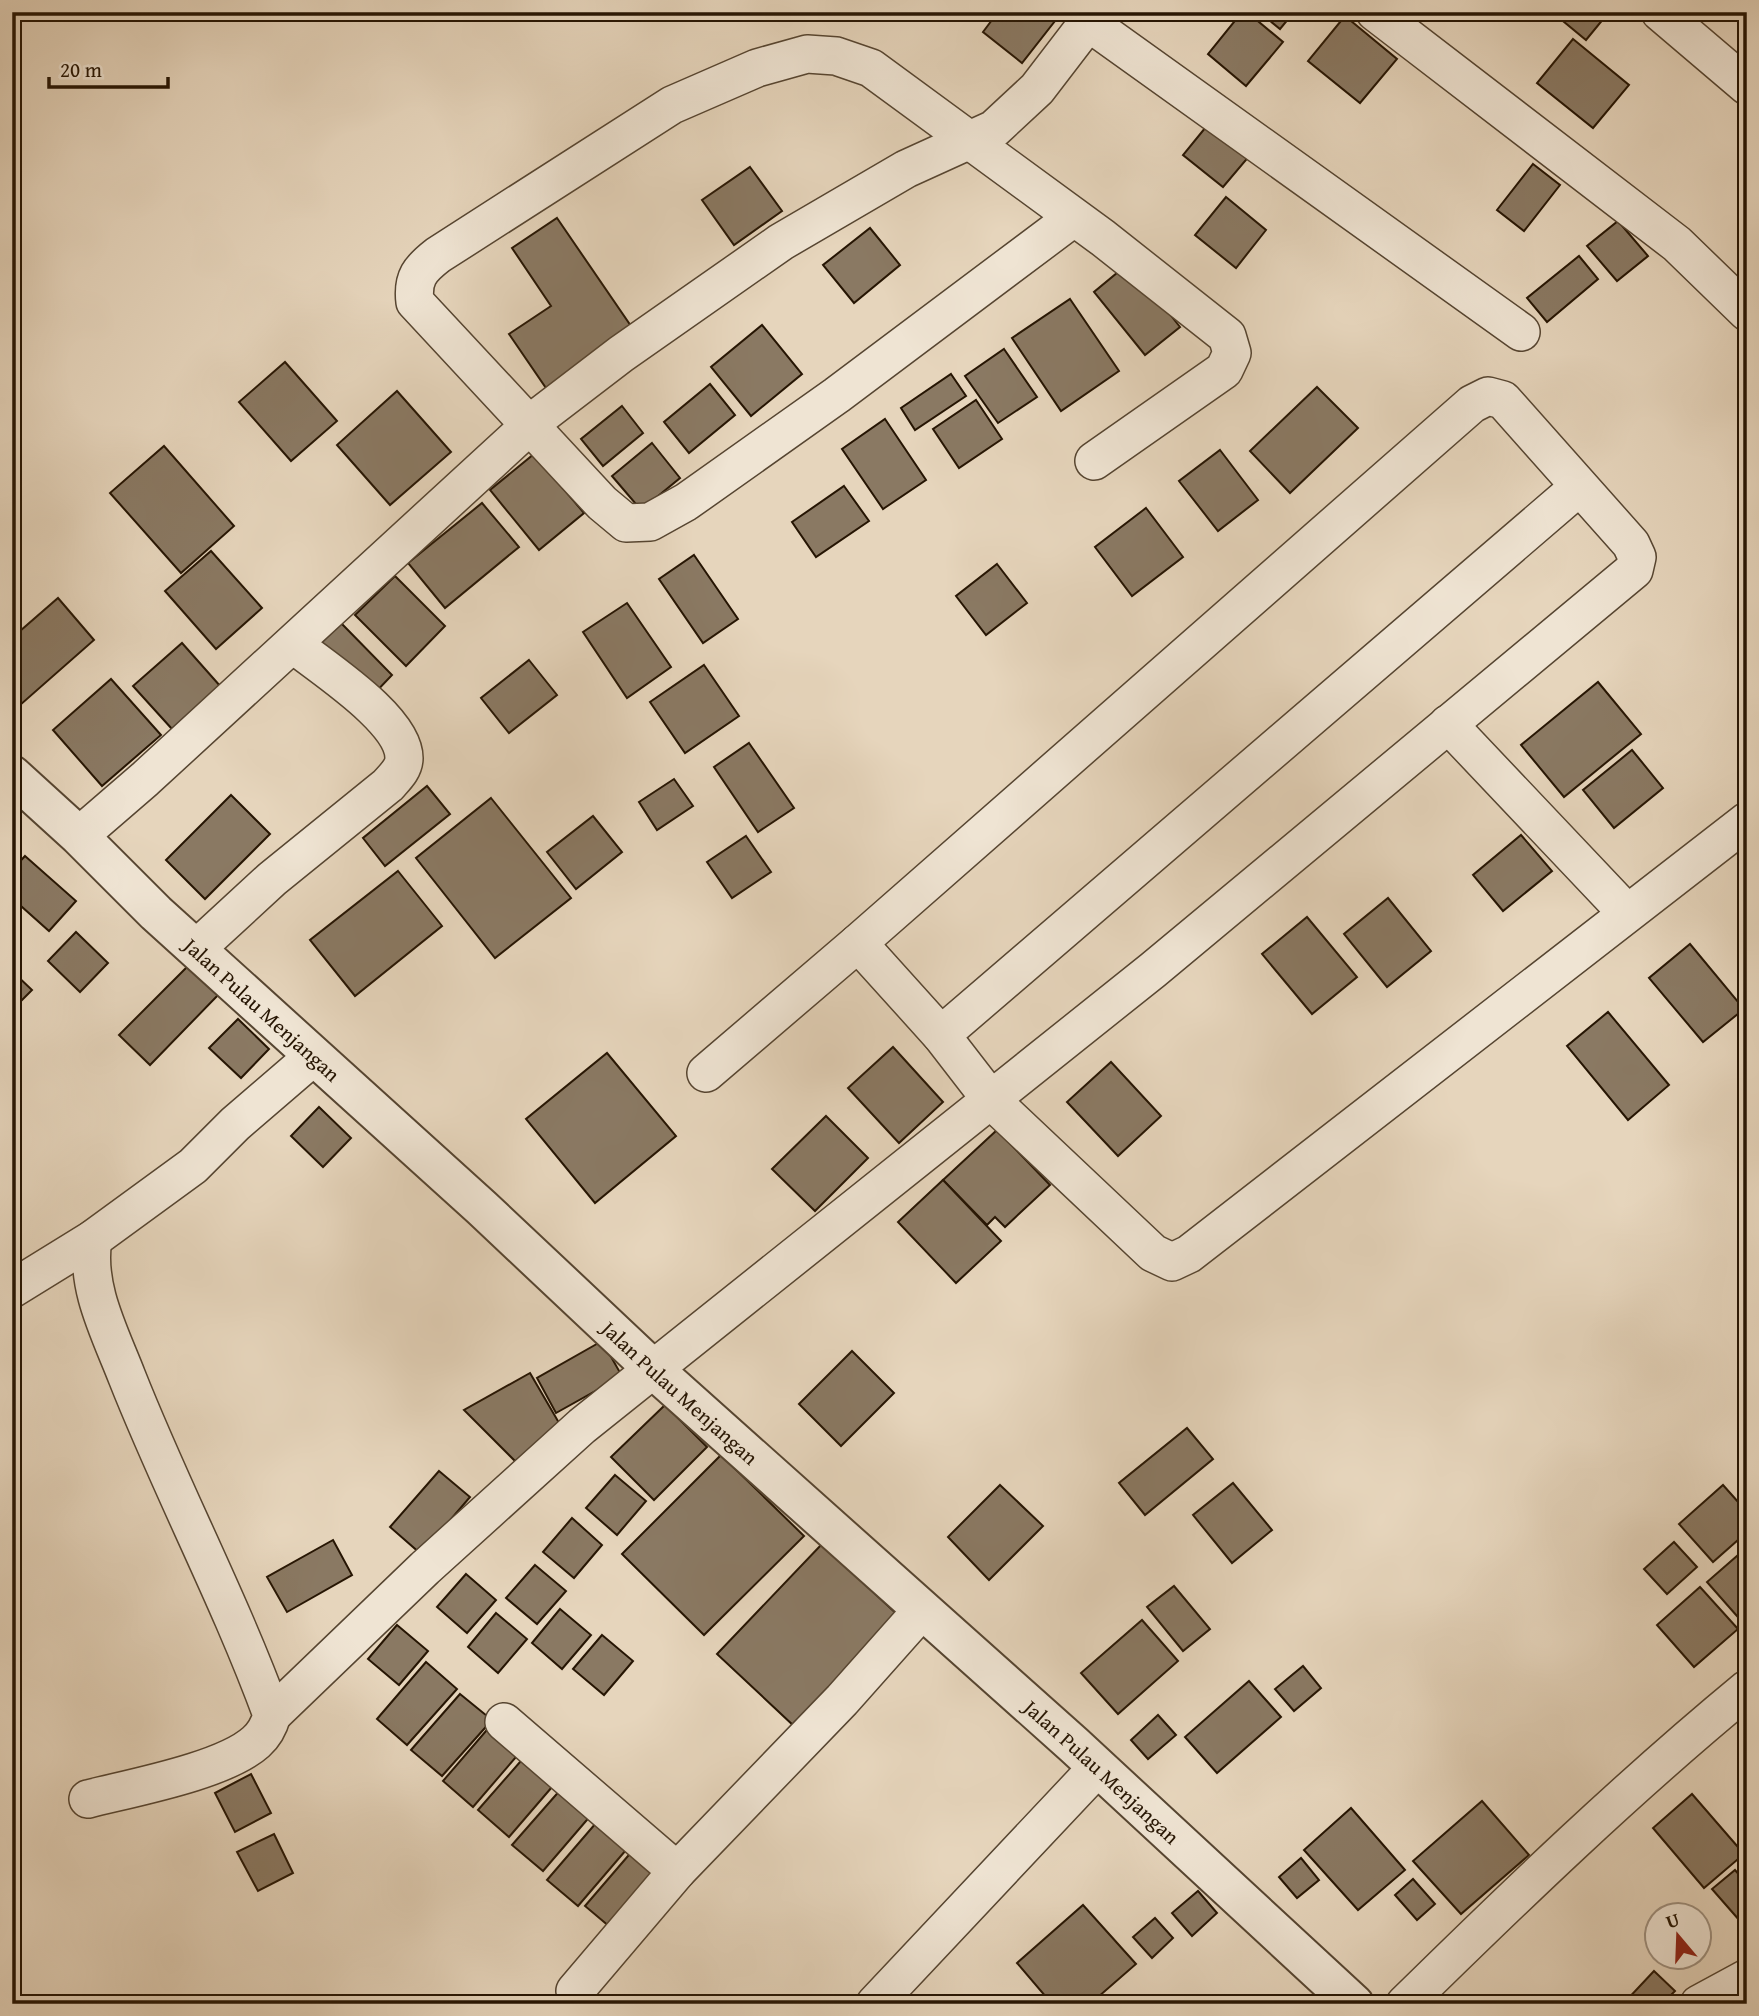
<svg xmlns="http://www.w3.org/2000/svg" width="1759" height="2016" font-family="'Gentium Book Plus',serif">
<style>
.building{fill:#8a7963;stroke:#261503;stroke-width:2}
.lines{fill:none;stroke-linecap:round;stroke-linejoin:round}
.minor-casing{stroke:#564531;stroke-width:40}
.tertiary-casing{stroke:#564531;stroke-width:42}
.minor{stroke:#efe4d3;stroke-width:37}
.tertiary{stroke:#efe4d3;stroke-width:38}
.labels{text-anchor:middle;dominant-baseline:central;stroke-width:7;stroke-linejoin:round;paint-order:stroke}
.street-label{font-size:21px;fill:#261503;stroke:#efe4d3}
</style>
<rect width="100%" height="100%" fill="#e6d5bc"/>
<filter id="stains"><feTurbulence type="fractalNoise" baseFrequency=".00286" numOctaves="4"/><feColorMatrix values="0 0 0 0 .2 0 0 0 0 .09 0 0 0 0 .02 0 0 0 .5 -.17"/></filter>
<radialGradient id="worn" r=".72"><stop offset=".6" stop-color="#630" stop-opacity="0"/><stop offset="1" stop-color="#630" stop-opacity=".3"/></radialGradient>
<g class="building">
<polygon points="998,12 1062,12 1022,63 983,32"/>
<polygon points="1242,12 1247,12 1283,42 1246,86 1208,54"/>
<polygon points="1259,12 1294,12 1280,29"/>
<polygon points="1552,12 1609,12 1586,40"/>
<polygon points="1345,16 1397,59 1360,103 1308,61"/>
<polygon points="1573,39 1629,85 1593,128 1537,83"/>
<polygon points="1210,122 1251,154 1223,187 1183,155"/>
<polygon points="1533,164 1560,185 1524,231 1497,210"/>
<polygon points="750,167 782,211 734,245 702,200"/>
<polygon points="1226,197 1266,230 1236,268 1195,235"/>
<polygon points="557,218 633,329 546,388 509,334 551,306 512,248"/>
<polygon points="1618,221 1648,256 1617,281 1587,246"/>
<polygon points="870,228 900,265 854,303 823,265"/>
<polygon points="1579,256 1598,279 1547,322 1527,298"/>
<polygon points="1129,263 1180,327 1145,355 1094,292"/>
<polygon points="1070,299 1119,371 1061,411 1012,338"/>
<polygon points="762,325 802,374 751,416 711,367"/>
<polygon points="1004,349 1037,397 998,423 965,376"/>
<polygon points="285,362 337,421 291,461 239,402"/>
<polygon points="951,374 966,396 915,430 901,408"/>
<polygon points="710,384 735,415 689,453 664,422"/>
<polygon points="1317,387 1358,428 1290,493 1250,451"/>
<polygon points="397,391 451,452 390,505 337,445"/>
<polygon points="976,400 1002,439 959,468 933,429"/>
<polygon points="622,406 643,433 603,466 581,439"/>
<polygon points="885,419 926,480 883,509 842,449"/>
<polygon points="652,443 680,478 641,510 612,476"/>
<polygon points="164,446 234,526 181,573 110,493"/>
<polygon points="1220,450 1258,500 1218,531 1179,481"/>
<polygon points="534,454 584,513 539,550 490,490"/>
<polygon points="844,486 869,521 816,557 792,522"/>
<polygon points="482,503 519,547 445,608 408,563"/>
<polygon points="1146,508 1183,557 1132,596 1095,547"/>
<polygon points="211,551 262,608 216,649 165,591"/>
<polygon points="694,555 738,619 703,643 659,579"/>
<polygon points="997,564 1027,603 986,635 956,596"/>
<polygon points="395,576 445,626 406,666 355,615"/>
<polygon points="58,598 94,640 19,706 12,699 12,638"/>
<polygon points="627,603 671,667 627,698 583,632"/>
<polygon points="341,623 392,675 371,697 319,645"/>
<polygon points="182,643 221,687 172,729 133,686"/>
<polygon points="529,660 557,695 509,733 481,698"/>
<polygon points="704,665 739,716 685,753 650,702"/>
<polygon points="111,679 161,735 102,786 53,730"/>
<polygon points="1598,682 1641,734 1564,797 1521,745"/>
<polygon points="749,743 794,808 758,832 714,767"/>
<polygon points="1632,750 1663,788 1614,828 1583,790"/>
<polygon points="674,779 693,806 657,830 639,802"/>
<polygon points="427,786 450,814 385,866 363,838"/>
<polygon points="231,795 270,834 205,899 166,860"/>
<polygon points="491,798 571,898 495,958 416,858"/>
<polygon points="593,816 622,852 576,889 547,852"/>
<polygon points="1521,835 1552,871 1503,911 1473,875"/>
<polygon points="746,836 771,872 732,898 707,862"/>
<polygon points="25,856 76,901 49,931 12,898 12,870"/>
<polygon points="398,871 442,926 355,996 310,940"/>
<polygon points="1388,898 1431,951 1387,987 1344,934"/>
<polygon points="1307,917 1357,977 1312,1014 1262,954"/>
<polygon points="76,932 108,963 80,992 48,961"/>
<polygon points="1690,944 1744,1009 1703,1042 1649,978"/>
<polygon points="191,963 221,992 150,1065 119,1035"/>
<polygon points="12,971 32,990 12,1010"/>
<polygon points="1608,1012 1669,1085 1628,1120 1567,1046"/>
<polygon points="238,1019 269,1049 241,1078 209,1048"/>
<polygon points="893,1047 943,1102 899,1143 848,1088"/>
<polygon points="607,1053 676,1136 595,1203 526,1119"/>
<polygon points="1111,1062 1161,1116 1118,1156 1067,1102"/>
<polygon points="319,1107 351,1138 323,1167 291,1136"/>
<polygon points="826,1116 868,1158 815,1211 772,1169"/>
<polygon points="997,1130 1050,1185 1005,1227 995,1217 987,1225 943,1180"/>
<polygon points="943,1180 1001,1241 956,1283 898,1222"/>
<polygon points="602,1341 622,1376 556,1413 537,1378"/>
<polygon points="852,1351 894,1393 841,1446 799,1404"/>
<polygon points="530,1373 562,1428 521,1467 464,1410"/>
<polygon points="665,1405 707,1447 654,1500 611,1457"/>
<polygon points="1187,1428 1213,1459 1145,1515 1119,1483"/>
<polygon points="721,1455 804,1536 704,1635 622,1554"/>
<polygon points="439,1471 470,1497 421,1554 390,1527"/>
<polygon points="615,1475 646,1501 617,1535 586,1508"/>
<polygon points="1233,1483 1272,1530 1232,1563 1193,1515"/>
<polygon points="1000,1485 1043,1526 989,1580 948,1537"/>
<polygon points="1723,1485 1747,1512 1747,1532 1713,1562 1679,1524"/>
<polygon points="572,1518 602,1545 574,1578 543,1552"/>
<polygon points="333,1540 352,1575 287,1612 267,1577"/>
<polygon points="1674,1542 1697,1567 1667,1594 1644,1569"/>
<polygon points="822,1544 900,1617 795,1727 717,1654"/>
<polygon points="1745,1549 1747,1621 1744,1624 1707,1582"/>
<polygon points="535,1565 566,1591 537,1624 506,1598"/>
<polygon points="466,1574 496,1600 467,1633 437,1607"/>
<polygon points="1174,1586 1210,1629 1183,1651 1147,1607"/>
<polygon points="1700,1587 1738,1629 1694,1667 1657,1625"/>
<polygon points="560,1609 591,1635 562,1669 532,1643"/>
<polygon points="496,1613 527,1639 498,1673 468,1647"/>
<polygon points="1142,1620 1178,1661 1118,1714 1081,1673"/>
<polygon points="397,1625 428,1651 399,1685 368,1659"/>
<polygon points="602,1635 633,1661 604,1695 573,1669"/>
<polygon points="426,1662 457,1689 407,1745 377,1719"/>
<polygon points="1303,1666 1321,1688 1294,1711 1275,1689"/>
<polygon points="1249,1681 1281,1717 1217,1773 1185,1737"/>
<polygon points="460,1694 492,1720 442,1776 411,1750"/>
<polygon points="1158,1715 1176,1735 1148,1759 1131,1740"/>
<polygon points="492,1724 522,1750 473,1807 443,1781"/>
<polygon points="527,1754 558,1780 509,1837 478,1810"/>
<polygon points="251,1774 271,1813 235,1832 215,1793"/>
<polygon points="562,1788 592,1814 543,1871 512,1845"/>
<polygon points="1692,1794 1744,1854 1704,1888 1653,1828"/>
<polygon points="1482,1801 1529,1855 1461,1914 1413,1861"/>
<polygon points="1351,1808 1405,1870 1358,1910 1304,1850"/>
<polygon points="596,1823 626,1850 578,1906 547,1880"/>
<polygon points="274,1834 293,1873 258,1891 237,1852"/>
<polygon points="634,1849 665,1876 616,1932 585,1906"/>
<polygon points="1301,1858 1319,1880 1297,1898 1279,1877"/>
<polygon points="1735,1870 1747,1884 1747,1929 1712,1889"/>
<polygon points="1413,1879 1435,1904 1417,1920 1395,1895"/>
<polygon points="1198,1891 1217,1913 1192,1936 1172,1913"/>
<polygon points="1083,1905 1136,1964 1090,2004 1052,2004 1017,1963"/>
<polygon points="1155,1918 1173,1938 1152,1958 1133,1937"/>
<polygon points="1654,1971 1675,1991 1662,2004 1623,2004"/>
</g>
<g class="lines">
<g class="minor-casing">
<g id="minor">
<polyline points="1375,12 1677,244 1747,312"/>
<polyline points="1660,12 1747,86"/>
<polyline points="1088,22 1521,332"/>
<path d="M1073,218L837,395L686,502L650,522L626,523L602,503L415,302C412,278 420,269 438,255L672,105L757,68L807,54L836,56L871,68L1103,238L1227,336L1232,353L1224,370L1094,461"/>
<polyline points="1448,724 1627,913"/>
<polyline points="79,836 145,779 540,416 621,354 781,242 906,169 994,129 1037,89 1096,12"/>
<polyline points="858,943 941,1035 992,1101 1153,1253 1172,1262 1189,1254 1747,821"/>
<path d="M196,949L272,879L388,785C395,777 404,769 404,758C404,719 321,667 293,644"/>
<polyline points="941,1035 1579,487"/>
<polyline points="12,1289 93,1239 193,1166 235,1124 314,1056"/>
<polyline points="272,1715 425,1568 582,1426 1153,970 1634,570 1637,557 1631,544 1503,400 1488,396 1472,404 858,943 706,1073"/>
<polyline points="504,1722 677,1871"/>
<path d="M88,1799C131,1788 224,1771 256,1742C264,1735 269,1726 272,1715C230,1600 172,1491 127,1377C110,1333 85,1287 93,1239"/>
<polyline points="575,1991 677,1871 842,1700 922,1610"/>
<polyline points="875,2004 1097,1768"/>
<path d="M1405,2004C1516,1895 1627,1788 1747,1689"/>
<polyline points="1699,2004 1747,1978"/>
</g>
</g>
<g class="tertiary-casing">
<g id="tertiary">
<path id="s1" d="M12,775L79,836L156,913L482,1208L653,1369L1074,1745L1354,2004"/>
</g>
</g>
<use href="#minor" class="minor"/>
<use href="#tertiary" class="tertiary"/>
</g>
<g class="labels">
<g class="street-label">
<text stroke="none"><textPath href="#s1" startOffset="343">Jalan Pulau Menjangan</textPath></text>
<text stroke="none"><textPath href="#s1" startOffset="910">Jalan Pulau Menjangan</textPath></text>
<text stroke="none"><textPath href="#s1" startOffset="1477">Jalan Pulau Menjangan</textPath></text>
</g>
</g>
<rect width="1759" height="2016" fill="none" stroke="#e6d5bc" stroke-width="42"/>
<rect x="14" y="14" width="1731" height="1988" fill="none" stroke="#261503" stroke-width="3.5"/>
<rect x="21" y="21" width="1717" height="1974" fill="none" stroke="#261503" stroke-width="2"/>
<g transform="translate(1678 1936) rotate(341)"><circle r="33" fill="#efe4d3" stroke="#9f9180" stroke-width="2"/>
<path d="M0-5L12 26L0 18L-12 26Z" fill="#8f2418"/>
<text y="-10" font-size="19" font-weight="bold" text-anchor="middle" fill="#261503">U</text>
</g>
<path d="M49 77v10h119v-10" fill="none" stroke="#261503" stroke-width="3.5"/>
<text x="60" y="77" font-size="21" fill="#261503" stroke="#efe4d3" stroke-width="5" paint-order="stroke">20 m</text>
<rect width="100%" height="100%" filter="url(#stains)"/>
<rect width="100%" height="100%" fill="url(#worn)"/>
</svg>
